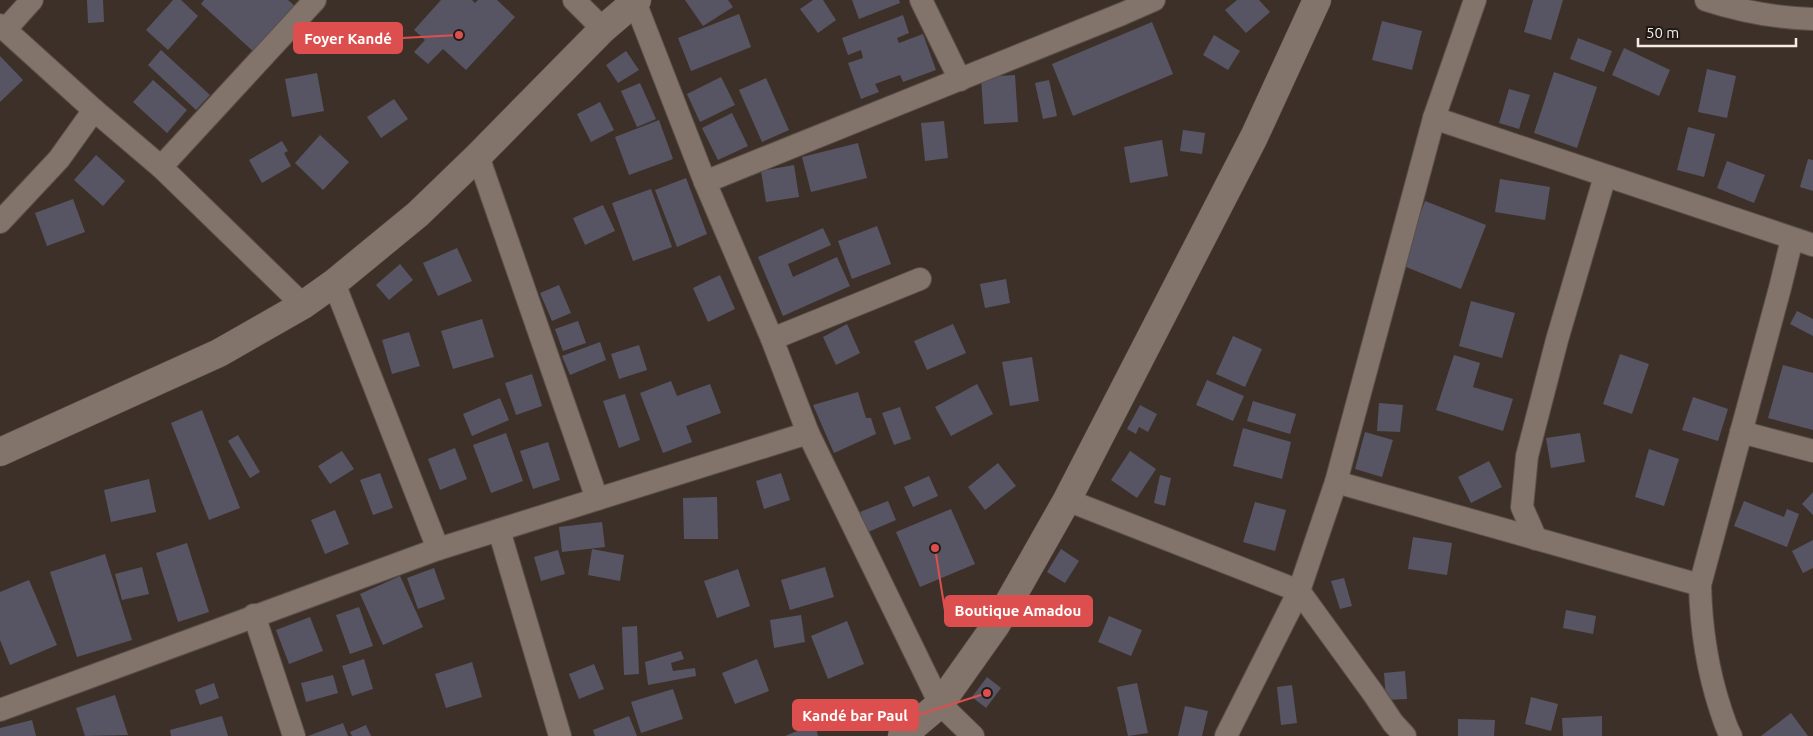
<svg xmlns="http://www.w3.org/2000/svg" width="1813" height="736" font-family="Ubuntu,sans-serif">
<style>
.building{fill:#575563}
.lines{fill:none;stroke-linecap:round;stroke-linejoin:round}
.minor-casing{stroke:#5a4f4a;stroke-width:24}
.tertiary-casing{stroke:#5a4f4a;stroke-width:29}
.minor{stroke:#82736b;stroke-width:22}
.tertiary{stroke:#82736b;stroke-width:28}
.leader{fill:none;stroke:#dc4f4e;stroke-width:2}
.callout-dot{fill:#dc4f4e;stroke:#1f1a16;stroke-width:2}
.callout{fill:#dc4f4e;stroke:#dc4f4e;stroke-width:2}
.callout-label{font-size:15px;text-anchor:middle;font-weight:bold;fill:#fff}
</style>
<rect width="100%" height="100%" fill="#3d3029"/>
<g class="building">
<polygon points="87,0 103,0 104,22 88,23"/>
<polygon points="173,0 181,0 198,16 168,50 146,30"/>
<polygon points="204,0 288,0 296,7 255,53 201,4"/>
<polygon points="441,0 472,0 475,3 478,0 497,0 515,17 466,70 443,49 428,64 414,52 425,40 414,30"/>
<polygon points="685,0 728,0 733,7 703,26"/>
<polygon points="813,0 823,0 836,20 818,33 800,9"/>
<polygon points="852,0 899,0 900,3 859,19"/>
<polygon points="1237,0 1259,0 1270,12 1246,33 1225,10"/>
<polygon points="1533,0 1563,0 1551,40 1524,32"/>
<polygon points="739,14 751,47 691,71 678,38"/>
<polygon points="903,15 909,33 897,38 899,43 923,34 936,70 903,82 900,75 875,84 879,92 861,99 848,63 863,58 861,50 848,55 842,38"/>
<polygon points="1382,21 1422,31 1412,70 1372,60"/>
<polygon points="1152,22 1173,74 1073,116 1052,64"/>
<polygon points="1214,35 1240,51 1228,70 1203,55"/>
<polygon points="1578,38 1612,51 1604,72 1570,59"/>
<polygon points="1624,48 1670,70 1659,96 1612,75"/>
<polygon points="161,50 210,95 196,110 148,65"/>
<polygon points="626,51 639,70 618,83 606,65"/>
<polygon points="0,56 23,80 0,102"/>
<polygon points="1707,69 1736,76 1727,118 1698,112"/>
<polygon points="1554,72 1597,87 1577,148 1534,133"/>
<polygon points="317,73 324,111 292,117 285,79"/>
<polygon points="1015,75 1018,122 984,124 981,77"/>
<polygon points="721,77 735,105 700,122 687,94"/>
<polygon points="766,78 789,130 762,142 739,90"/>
<polygon points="153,80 187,110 167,133 133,102"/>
<polygon points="1049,80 1057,116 1043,119 1035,83"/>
<polygon points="640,83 656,119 637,127 621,91"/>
<polygon points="1509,89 1530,95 1519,129 1499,123"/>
<polygon points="394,99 408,119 381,138 367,117"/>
<polygon points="600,102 614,130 591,142 577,114"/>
<polygon points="732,113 748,146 718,160 702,128"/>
<polygon points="659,120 673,159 629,175 615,137"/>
<polygon points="944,121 948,158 925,161 921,123"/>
<polygon points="1688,127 1715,134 1704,177 1677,170"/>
<polygon points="1183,130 1205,133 1202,154 1180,151"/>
<polygon points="320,135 349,162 323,190 295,163"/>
<polygon points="1162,140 1168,176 1130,183 1124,147"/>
<polygon points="282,141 288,151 284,153 291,166 262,183 249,160"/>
<polygon points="858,143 867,178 811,192 802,157"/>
<polygon points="96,155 125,181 103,206 74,180"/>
<polygon points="1808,159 1813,160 1813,191 1800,187"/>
<polygon points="1727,161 1765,175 1754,203 1717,188"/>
<polygon points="794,165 799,197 766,202 761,171"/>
<polygon points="686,178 707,234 677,247 655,190"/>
<polygon points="1500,179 1550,187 1545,220 1495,212"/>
<polygon points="651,189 672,247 633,261 612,203"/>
<polygon points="73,199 85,232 47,246 35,213"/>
<polygon points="1425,201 1486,225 1461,289 1401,265"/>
<polygon points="603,205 615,231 585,245 573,218"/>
<polygon points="877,226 891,264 852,279 838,241"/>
<polygon points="823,228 831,245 788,264 793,277 837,257 850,286 783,316 758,257"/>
<polygon points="457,248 472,281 438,296 423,263"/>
<polygon points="400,264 413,280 389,300 376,285"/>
<polygon points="720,275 735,309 708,322 693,288"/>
<polygon points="1006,279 1010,303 985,308 980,284"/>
<polygon points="559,285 571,313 552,321 540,293"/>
<polygon points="1471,301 1515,313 1502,358 1459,346"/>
<polygon points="1797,311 1813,319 1813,336 1790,324"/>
<polygon points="482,319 494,357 453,369 441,331"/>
<polygon points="578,321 586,343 563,351 555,329"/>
<polygon points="847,324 860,353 836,365 823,337"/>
<polygon points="953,324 966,353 927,370 914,341"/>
<polygon points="409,332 420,366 392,374 382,340"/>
<polygon points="1233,336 1262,349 1245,387 1216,374"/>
<polygon points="600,342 606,360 570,375 562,356"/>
<polygon points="639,345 647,370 619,379 611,354"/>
<polygon points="1620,354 1649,364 1632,414 1603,404"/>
<polygon points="1454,355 1480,363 1473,387 1513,399 1503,431 1436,410"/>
<polygon points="1032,357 1039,401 1010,406 1002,362"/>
<polygon points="1783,365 1813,373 1813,430 1768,418"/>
<polygon points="532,374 542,406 516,415 505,383"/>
<polygon points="1207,380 1244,396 1233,421 1196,405"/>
<polygon points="671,381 677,396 710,384 721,413 686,426 692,442 663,453 640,393"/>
<polygon points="977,384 993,414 951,436 935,407"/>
<polygon points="858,392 866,418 871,418 876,434 834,453 813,405"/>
<polygon points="625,394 640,440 619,448 603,401"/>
<polygon points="1693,397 1728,409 1718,441 1682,430"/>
<polygon points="500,398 509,420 472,436 463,414"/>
<polygon points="1253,401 1296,414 1290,434 1247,421"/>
<polygon points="1379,403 1403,405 1400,432 1377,431"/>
<polygon points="1140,405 1157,414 1148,432 1139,427 1136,434 1127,429"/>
<polygon points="900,407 911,439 894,445 882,413"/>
<polygon points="202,410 240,508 209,520 171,423"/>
<polygon points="1243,428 1291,442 1282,479 1233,466"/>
<polygon points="1365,432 1393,440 1382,477 1355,469"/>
<polygon points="506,433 523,481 491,493 473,445"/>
<polygon points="1580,433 1585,462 1551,468 1546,438"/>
<polygon points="238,435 260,472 250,478 228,441"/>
<polygon points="548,442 560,480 533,489 520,451"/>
<polygon points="455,448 467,479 440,490 428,459"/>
<polygon points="1649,449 1679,459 1664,506 1635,497"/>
<polygon points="342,451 354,469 330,484 318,466"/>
<polygon points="1130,451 1156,469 1137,498 1111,480"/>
<polygon points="1489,461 1502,487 1471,503 1458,477"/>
<polygon points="998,463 1016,486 985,510 968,487"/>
<polygon points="380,473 393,508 373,515 360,480"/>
<polygon points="781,473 790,500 764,509 756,481"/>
<polygon points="1160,475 1171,478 1165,506 1154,503"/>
<polygon points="929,476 938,496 913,507 904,487"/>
<polygon points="149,479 156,512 111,522 104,490"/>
<polygon points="1813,492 1813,515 1802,504"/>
<polygon points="717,497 718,539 684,539 683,498"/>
<polygon points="888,501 896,520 868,532 860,512"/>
<polygon points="1744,501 1784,517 1787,509 1799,514 1787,547 1734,526"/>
<polygon points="1255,502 1286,510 1275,551 1243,542"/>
<polygon points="951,509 975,564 920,587 896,532"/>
<polygon points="335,510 349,544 325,554 311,520"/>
<polygon points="602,522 605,547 562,552 559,527"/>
<polygon points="1413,537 1452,543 1447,575 1408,569"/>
<polygon points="1813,540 1813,568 1803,573 1792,551"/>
<polygon points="187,543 209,612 178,622 156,553"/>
<polygon points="592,549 624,555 620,581 588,575"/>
<polygon points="1061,549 1079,561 1065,583 1047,572"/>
<polygon points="558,550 565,574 541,581 534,557"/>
<polygon points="105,554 132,640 77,657 50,572"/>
<polygon points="142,567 149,594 122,600 115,574"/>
<polygon points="825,567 834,597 790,610 781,580"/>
<polygon points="434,568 445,599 418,609 407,578"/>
<polygon points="738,569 750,606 717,618 704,581"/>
<polygon points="400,576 423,627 383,645 360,594"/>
<polygon points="1344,578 1352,606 1340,609 1331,581"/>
<polygon points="29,580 57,645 10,665 0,640 0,592"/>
<polygon points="359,607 373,646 350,654 336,615"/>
<polygon points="1566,610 1596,616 1593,634 1563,628"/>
<polygon points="801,615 805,642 774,648 770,620"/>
<polygon points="1109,616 1142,630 1131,656 1098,642"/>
<polygon points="310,617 323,651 289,664 276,630"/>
<polygon points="847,621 864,664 828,679 811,636"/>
<polygon points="637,626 639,674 624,675 622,627"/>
<polygon points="681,651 684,659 671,663 673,671 695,668 696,676 648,685 645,662"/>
<polygon points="364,659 373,689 352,696 342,666"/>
<polygon points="757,659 769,691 735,704 722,673"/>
<polygon points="472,662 482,697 446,708 435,674"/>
<polygon points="594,664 604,689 579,699 569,674"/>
<polygon points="1405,671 1407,699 1386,700 1384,673"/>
<polygon points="333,675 338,693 306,702 301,683"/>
<polygon points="987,677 1001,688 986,708 972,697"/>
<polygon points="214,683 219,698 200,705 195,690"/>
<polygon points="1137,683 1148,733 1128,736 1117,687"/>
<polygon points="1292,685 1297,723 1281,725 1277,687"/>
<polygon points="673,689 683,719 641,733 631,702"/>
<polygon points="115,695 128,735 85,736 76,708"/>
<polygon points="1531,697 1558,704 1551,731 1525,724"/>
<polygon points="1185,706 1208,711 1202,736 1178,736"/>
<polygon points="1791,713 1808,736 1761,736"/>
<polygon points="222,716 228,736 171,736 170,730"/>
<polygon points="629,716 637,736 595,736 593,730"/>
<polygon points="1602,716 1602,736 1563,736 1562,718"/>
<polygon points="1458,719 1495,720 1494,736 1458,736"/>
<polygon points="32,720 36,736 0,736 0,728"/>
<polygon points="343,723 348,736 308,736"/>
<polygon points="815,724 818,736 785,736"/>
<polygon points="366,725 371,736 352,736 350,732"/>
</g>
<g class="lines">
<g class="minor-casing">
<g id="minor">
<polyline points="574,0 603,29"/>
<polyline points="921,0 960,80"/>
<polyline points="1475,0 1434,118 1336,482 1700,585"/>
<path d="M1706,0C1740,11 1777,18 1813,19"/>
<polyline points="635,2 705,182 772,339 808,433 940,704 973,736"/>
<polyline points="0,25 94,110 161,167 303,305"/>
<polyline points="5,30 32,0"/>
<polyline points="1434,118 1813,245"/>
<polyline points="478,156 597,499"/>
<polyline points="161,167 315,0"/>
<polyline points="705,182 1122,14 1154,0"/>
<polyline points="0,222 59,159 94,110"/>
<polyline points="334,283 438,549"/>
<polyline points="772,339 920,279"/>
<polyline points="1741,432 1813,451"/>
<polyline points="1067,500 1299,591 1373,693 1393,723 1405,736"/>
<polyline points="499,530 560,736"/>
<polyline points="1536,539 1522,507 1527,456 1557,340 1605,176"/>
<polyline points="254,615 294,736"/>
<polyline points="0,710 438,549 808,433"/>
<polyline points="1226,736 1299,591 1336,482"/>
<path d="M1731,736C1726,728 1724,719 1721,711C1707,669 1701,628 1700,585L1780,288L1792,239"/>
</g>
</g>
<g class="tertiary-casing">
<g id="tertiary">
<polyline points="0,452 219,353 303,305 334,283 418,214 478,156 603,29 637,0"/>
<polyline points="902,736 940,704 996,625 1067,500 1254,137 1317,0"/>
</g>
</g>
<use href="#minor" class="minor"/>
<use href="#tertiary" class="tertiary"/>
</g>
<path class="leader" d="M459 35L402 38M935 548L945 611M987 693L918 715"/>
<g class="callout-dot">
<circle cx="459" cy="35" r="5"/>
<circle cx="935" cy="548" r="5"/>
<circle cx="987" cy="693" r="5"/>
</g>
<g class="callout">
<rect x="294" y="23" width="108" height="30" rx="5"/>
<rect x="945" y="596" width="147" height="30" rx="5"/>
<rect x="793" y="700" width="125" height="30" rx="5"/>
</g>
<g class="callout-label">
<text x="348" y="44">Foyer Kandé</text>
<text x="1018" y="616">Boutique Amadou</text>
<text x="855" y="721">Kandé bar Paul</text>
</g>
<path d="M1638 38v8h158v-8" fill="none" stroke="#f5ece8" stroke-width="2.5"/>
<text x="1646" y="38" font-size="15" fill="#f5ece8" stroke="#1f1a16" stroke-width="4" paint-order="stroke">50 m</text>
</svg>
